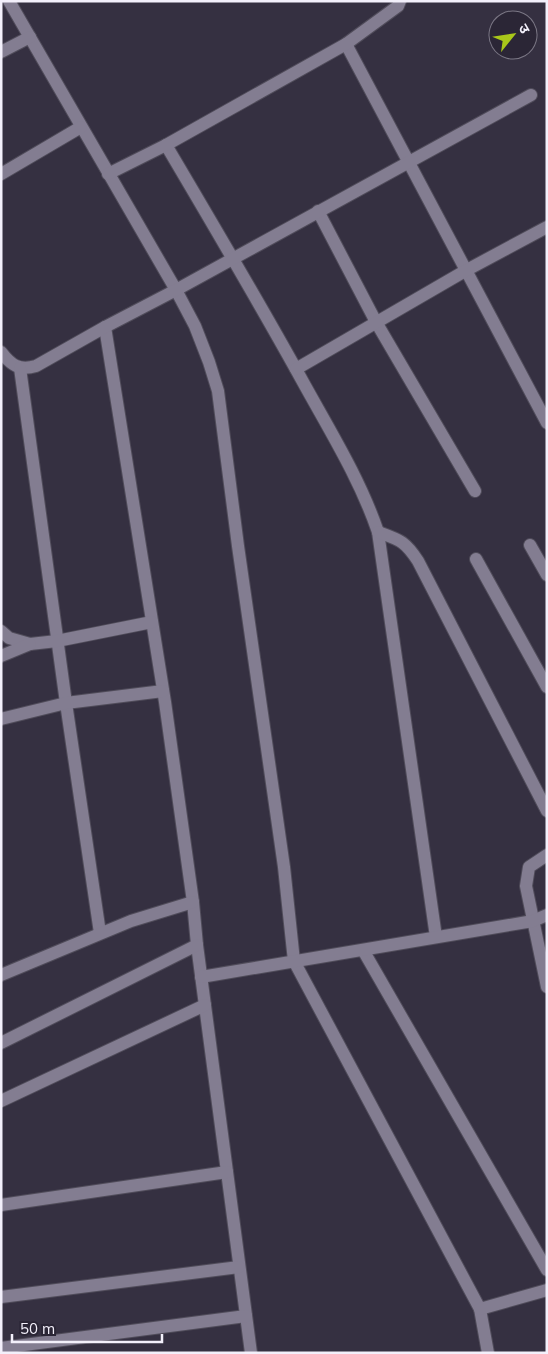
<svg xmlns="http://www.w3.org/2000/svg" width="548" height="1354" font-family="Mulish,'Noto Sans Devanagari',sans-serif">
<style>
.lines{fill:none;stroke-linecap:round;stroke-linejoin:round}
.minor-casing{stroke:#504c5a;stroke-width:14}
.minor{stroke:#837d91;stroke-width:12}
</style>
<rect width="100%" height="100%" fill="#353041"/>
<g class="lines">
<g class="minor-casing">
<g id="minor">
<polyline points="9,1 176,290 195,326 209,362 218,391 238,546 284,867 294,961 480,1309 488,1353"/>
<polyline points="346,44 547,423"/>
<polyline points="1,52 30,37"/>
<path d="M166,145C212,223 259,302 303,382C330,431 360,479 378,532L436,937"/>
<polyline points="1,174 81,127"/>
<polyline points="108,174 166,145 346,44 398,6 400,1"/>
<polyline points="318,211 376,322 475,491"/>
<polyline points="105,327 165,702 193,902 197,945 251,1353"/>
<path d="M1,352C11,365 19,371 36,366L105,327L176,290L531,95"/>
<polyline points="20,368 66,703 100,933"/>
<polyline points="296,369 465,271 547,227"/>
<path d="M378,532C400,540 405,541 418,561L547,811"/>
<polyline points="530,545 547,575"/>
<polyline points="476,559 547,687"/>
<polyline points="1,631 9,638 30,644 57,641 152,622"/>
<polyline points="1,656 30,644"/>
<polyline points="1,719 66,703 163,691"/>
<polyline points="547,855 529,867 526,886 547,987"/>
<polyline points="363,950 547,1270"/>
<polyline points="1,975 131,921 193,902"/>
<polyline points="201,977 533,921 547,915"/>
<polyline points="1,1043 197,945"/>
<polyline points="1,1101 205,1005"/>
<polyline points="1,1205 227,1172"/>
<polyline points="1,1297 239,1267"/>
<polyline points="480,1309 547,1290"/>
<polyline points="1,1348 246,1316"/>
</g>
</g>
<use href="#minor" class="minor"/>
</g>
<rect width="548" height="1354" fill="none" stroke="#f3f0fb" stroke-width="5"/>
<g transform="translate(513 35) rotate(60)"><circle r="24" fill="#2b2636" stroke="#7b7785"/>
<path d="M0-4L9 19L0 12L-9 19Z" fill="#a9c71a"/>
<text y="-8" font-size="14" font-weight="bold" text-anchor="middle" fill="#f3f0fb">उ</text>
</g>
<path d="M12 1334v8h150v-8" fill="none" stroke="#f3f0fb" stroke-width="2.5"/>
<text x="20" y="1334" font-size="15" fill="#f3f0fb" stroke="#2b2636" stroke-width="4" paint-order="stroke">50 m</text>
</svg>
